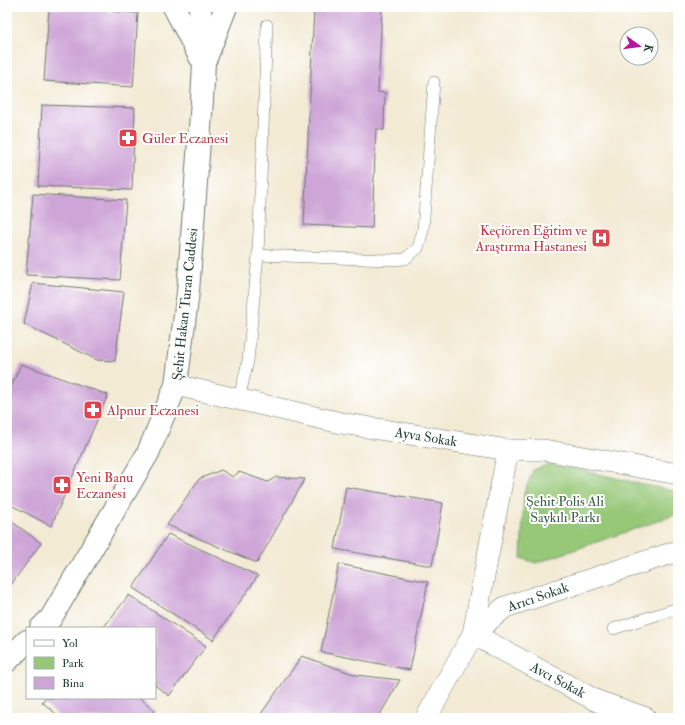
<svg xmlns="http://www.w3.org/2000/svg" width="685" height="725" font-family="'IM FELL Double Pica',serif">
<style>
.green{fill:#96c878;stroke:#5a8256}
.building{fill:#cea5d7}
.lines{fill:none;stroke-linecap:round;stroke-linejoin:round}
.lane-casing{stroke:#697a6c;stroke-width:12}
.street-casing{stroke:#697a6c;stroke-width:22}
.secondary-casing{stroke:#697a6c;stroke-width:24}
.lane{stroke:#fff;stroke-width:11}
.street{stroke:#fff;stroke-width:21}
.secondary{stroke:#fff;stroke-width:22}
.labels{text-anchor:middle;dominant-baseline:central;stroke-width:4;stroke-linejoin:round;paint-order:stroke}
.health-label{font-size:14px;fill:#be3a42;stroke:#fff;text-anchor:start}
.street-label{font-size:14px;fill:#1f3d34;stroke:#fff}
.park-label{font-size:14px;fill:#3d6045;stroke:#fff}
</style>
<rect width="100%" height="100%" fill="#fff"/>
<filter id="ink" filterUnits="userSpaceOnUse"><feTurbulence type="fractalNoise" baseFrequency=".025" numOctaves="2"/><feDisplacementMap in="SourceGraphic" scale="8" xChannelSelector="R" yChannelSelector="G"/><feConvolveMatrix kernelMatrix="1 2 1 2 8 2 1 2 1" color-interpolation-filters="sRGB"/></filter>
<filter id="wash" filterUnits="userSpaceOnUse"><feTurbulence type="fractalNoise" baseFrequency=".012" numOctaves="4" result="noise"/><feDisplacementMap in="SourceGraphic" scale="16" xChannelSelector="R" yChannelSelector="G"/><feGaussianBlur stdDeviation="0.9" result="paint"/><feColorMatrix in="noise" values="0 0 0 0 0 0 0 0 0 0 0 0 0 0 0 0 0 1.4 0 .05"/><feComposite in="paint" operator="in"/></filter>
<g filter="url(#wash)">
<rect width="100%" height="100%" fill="#f3ead4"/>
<polygon class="green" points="549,464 580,470 678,492 678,514 536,563 521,558 524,493 533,470"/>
<g id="blocks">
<g class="building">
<polygon points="314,7 382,7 378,92 385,93 384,130 376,129 372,228 304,225"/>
<polygon points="49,8 138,13 133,87 44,81"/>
<polygon points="42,105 135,108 132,190 38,186"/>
<polygon points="33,194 126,200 120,280 26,275"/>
<polygon points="33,283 124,292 115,361 97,360 24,324"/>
<polygon points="21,364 108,395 51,526 7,503 7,396"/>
<polygon points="221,470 233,477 239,472 268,482 276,477 305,479 257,563 167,525 199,479"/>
<polygon points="346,487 443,503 432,566 335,549"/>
<polygon points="7,518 41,543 8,589 7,588"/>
<polygon points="168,534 258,576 213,640 133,588"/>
<polygon points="339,564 428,582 410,670 321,652"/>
<polygon points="129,595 206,646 169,696 155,685 155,628 103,628"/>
<polygon points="302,656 356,675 400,680 378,718 258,718"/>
<polygon points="45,698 140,698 155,711 149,718 61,718 42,702"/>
<polygon points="31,714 35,718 26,718"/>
</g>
</g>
</g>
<g filter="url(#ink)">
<use href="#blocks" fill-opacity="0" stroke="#697a6c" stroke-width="1"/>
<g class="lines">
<g class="lane-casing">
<g id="lane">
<polyline points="258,255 389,260 405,259 418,248 423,230 434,82"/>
<polyline points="239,399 248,361 258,255 267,25"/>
<polyline points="613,629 678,608"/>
</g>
</g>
<g class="street-casing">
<g id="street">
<polyline points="176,385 341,423 508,450 544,450 678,474"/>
<polyline points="508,450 473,634 597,701 646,718"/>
<polyline points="426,718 473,634 505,607 678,551"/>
</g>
</g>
<g class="secondary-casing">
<g id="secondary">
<polyline points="174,7 200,57"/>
<polyline points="206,58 226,7"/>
<polyline points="41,628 51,618 148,453 176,385 188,292 202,100 204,63 200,7"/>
<polyline points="7,661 27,641"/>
</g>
</g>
<use href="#lane" class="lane"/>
<use href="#street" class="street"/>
<use href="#secondary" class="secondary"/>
</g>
</g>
<defs>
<g id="pharmacy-square" transform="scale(1)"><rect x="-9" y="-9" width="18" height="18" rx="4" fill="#e0444e" stroke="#fff"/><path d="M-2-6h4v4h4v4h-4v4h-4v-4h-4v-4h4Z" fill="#fff"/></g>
<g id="hospital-square" transform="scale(1)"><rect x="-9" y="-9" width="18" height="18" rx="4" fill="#e0444e" stroke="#fff"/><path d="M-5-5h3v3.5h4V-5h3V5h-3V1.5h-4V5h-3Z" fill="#fff"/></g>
</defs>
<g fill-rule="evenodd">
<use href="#pharmacy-square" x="128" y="138"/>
<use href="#hospital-square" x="601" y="238"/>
<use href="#pharmacy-square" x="93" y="410"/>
<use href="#pharmacy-square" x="62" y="485"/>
</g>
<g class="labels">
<g class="health-label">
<text x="142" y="138">Güler Eczanesi</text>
<text x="587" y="230" text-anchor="end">Keçiören Eğitim ve<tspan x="587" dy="16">Araştırma Hastanesi</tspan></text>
<text x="107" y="410">Alpnur Eczanesi</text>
<text x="76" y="477">Yeni Banu<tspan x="76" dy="16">Eczanesi</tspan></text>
</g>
<g class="street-label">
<text transform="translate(185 304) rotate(-84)">Şehit Hakan Turan Caddesi</text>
<text transform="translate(426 437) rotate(9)">Ayva Sokak</text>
<text transform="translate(538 597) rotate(-19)">Arıcı Sokak</text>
<text transform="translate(558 680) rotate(28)">Avcı Sokak</text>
</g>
<g class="park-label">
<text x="565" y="501">Şehit Polis Ali<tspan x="565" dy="16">Saykılı Parkı</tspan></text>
</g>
</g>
<rect width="685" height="725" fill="none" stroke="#fff" stroke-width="24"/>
<rect x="26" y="627" width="130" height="72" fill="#ffffff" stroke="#a5b1ae"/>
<rect x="34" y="640" width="20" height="6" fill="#ffffff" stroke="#a5b1ae"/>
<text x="62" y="647" font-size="12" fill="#1f3d34">Yol</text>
<rect x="34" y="657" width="20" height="12" fill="#96c878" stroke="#a5b1ae"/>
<text x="62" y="667" font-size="12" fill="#1f3d34">Park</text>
<rect x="34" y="677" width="20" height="12" fill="#cea5d7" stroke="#a5b1ae"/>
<text x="62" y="687" font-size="12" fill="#1f3d34">Bina</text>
<g transform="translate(639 46) rotate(104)"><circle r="19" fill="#ffffff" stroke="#a5b1ae"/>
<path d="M0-3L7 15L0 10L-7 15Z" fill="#b5179e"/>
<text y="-6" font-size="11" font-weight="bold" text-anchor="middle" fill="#1f3d34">K</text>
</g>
</svg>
